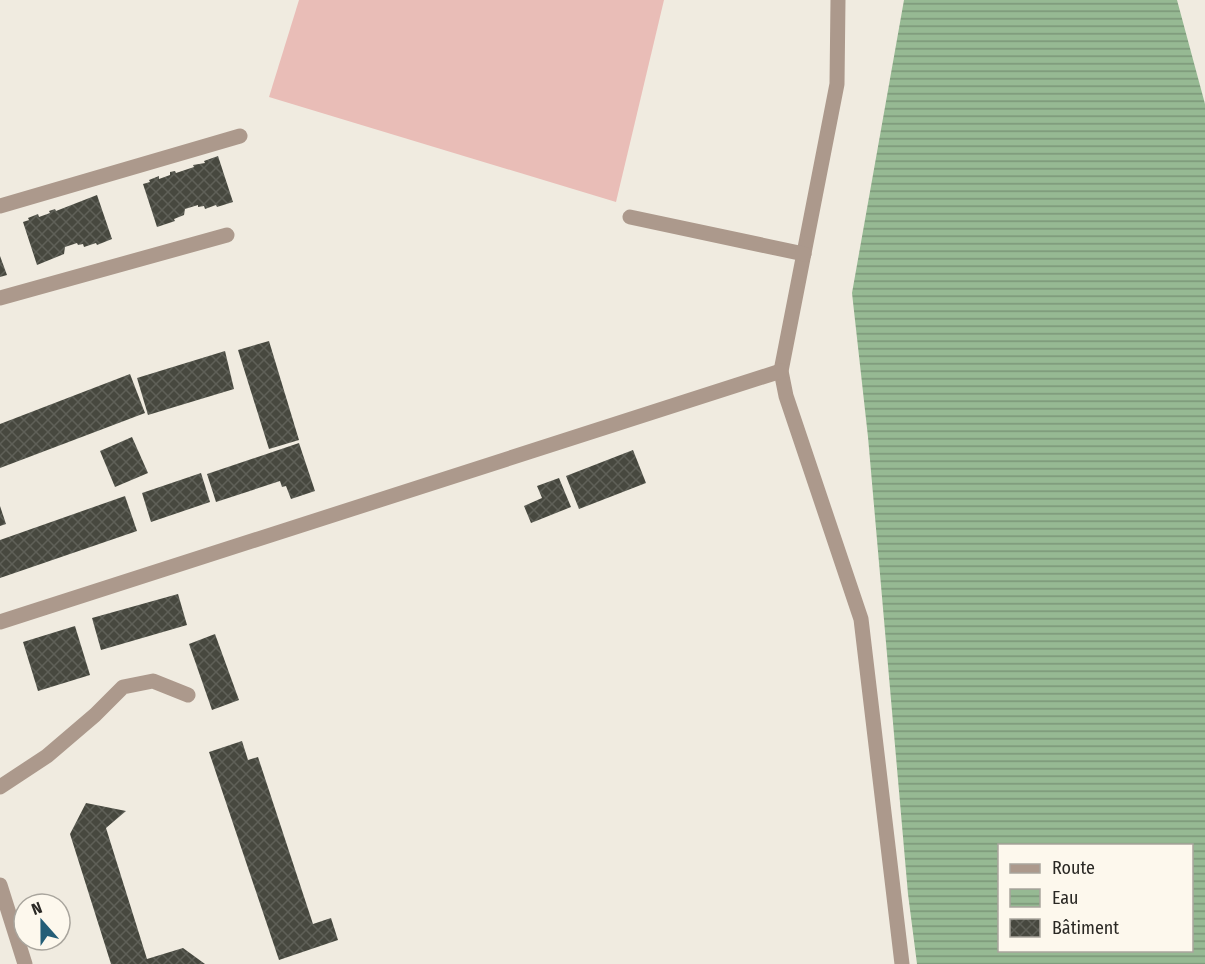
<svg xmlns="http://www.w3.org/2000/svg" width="1205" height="964" font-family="'Fira Sans Condensed',sans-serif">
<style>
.pitch{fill:#e9bdb7}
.water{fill:url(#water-rules);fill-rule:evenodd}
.building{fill:url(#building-cross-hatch)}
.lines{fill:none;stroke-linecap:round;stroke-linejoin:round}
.minor{stroke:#ac998c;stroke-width:15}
</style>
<defs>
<pattern id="water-rules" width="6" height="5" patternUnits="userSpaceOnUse" patternTransform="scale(1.5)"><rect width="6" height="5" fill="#96b993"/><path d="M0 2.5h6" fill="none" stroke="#7b9678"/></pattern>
<pattern id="building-cross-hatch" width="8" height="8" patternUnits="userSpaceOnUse" patternTransform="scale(1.5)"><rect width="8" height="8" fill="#47483f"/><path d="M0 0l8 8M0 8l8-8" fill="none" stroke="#5f6058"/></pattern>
</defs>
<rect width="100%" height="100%" fill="#f0ebe0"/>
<polygon class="pitch" points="299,0 664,0 616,202 269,97"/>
<path class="water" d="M904,0H1177L1205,104V964H917L908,894L868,437L852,293ZM1000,846H1192V950H1000Z"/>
<g class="building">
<polygon points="218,156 233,202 217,207 216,205 205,209 204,206 198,207 198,205 185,209 184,215 174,219 175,221 157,227 143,184 150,182 149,180 159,176 159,179 170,175 170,172 175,171 176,173 194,167 193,165 205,163 204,161"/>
<polygon points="97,195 112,239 97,245 96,243 84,247 83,244 78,245 77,243 65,247 64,254 37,265 23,222 29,220 28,218 38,214 39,217 50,213 49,211 55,209 56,211"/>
<polygon points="0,256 7,275 0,277"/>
<polygon points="269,341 299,440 269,449 238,350"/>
<polygon points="225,351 234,389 148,415 137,378"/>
<polygon points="130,374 145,413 0,468 0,424"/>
<polygon points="132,437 148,473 115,487 100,451"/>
<polygon points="299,443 315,491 291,499 286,486 282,487 280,481 216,502 207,474"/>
<polygon points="633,450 646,483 579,509 566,476"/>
<polygon points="201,473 210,502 151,522 142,493"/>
<polygon points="559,478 571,507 531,523 524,506 542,498 537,486"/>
<polygon points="125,496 137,531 0,578 0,540"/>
<polygon points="0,506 6,524 0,526"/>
<polygon points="178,594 187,625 101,650 92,618"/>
<polygon points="75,626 90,675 38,691 23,642"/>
<polygon points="215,634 239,700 212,710 189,644"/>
<polygon points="242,741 248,760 258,757 313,924 331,918 338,940 279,960 209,752"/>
<polygon points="86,803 126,811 106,828 147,959 183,948 205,964 111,964 70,834"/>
</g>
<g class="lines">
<g class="minor">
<polyline points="838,0 837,84 781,371 786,396 861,619 902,964"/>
<polyline points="0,206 240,136"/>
<polyline points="630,217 804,254"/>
<polyline points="0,298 227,235"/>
<polyline points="0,622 781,371"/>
<polyline points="0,787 47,756 95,715 123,687 153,681 188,695"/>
<polyline points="0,885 25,964"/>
</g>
</g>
<rect x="998" y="844" width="195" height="108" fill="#fdf8ed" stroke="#a9a59d" stroke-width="1.5"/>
<rect x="1010" y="864" width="30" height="9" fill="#ac998c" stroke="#a9a59d" stroke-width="1.5"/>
<text x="1052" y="874" font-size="18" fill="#2a2824">Route</text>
<rect x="1010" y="889" width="30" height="18" fill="url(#water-rules)" stroke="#a9a59d" stroke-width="1.5"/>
<text x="1052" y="904" font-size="18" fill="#2a2824">Eau</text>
<rect x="1010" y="919" width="30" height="18" fill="url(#building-cross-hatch)" stroke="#a9a59d" stroke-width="1.5"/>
<text x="1052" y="934" font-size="18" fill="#2a2824">Bâtiment</text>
<g transform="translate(42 922) rotate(339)"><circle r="28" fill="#fdf8ed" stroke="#a9a59d" stroke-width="1.5"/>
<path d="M0-4.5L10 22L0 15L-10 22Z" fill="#245e77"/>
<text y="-9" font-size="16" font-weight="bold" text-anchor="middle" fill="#2a2824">N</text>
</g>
</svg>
